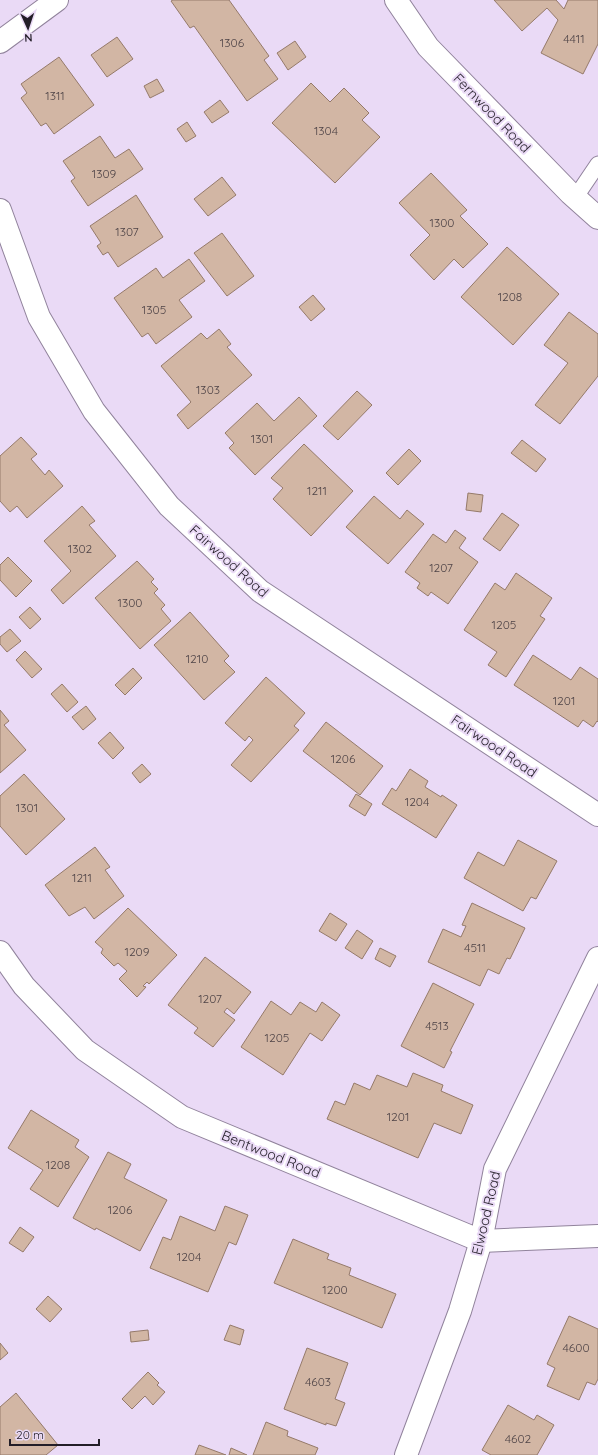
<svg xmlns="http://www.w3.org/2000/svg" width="598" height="1455" font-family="Quicksand,sans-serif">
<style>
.building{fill:#d2b6a4;stroke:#957a6a}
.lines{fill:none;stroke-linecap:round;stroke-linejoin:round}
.lane-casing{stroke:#91839c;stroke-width:17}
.street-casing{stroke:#91839c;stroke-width:24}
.lane{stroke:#fff;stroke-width:15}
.street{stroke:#fff;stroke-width:22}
.labels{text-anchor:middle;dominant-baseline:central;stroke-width:4;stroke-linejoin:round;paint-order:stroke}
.number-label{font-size:12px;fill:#4f4447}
.street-label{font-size:14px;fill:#231e28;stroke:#eadaf6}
</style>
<rect width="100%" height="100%" fill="#eadaf6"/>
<g class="building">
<polygon points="173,0 229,0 269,56 264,60 278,79 247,101 194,26 190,28 171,1"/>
<polygon points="494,0 556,0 564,9 568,0 598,0 598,44 583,74 541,53 558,20 547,8 522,31"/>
<polygon points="117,37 133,59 107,77 91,55"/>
<polygon points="295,41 306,57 288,70 277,53"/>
<polygon points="59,57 94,105 54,134 46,123 41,126 21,98 27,93 21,84"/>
<polygon points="157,79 164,91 150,98 144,86"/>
<polygon points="311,83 330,102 344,88 369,113 362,120 380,137 335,183 272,123"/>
<polygon points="220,100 229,112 212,123 204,112"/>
<polygon points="187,122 196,136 186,142 177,129"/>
<polygon points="100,136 115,158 129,149 143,169 88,206 71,181 75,178 63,161"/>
<polygon points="431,173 467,210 460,216 488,244 463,268 454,259 434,280 410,255 430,235 399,203"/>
<polygon points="222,177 236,195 208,216 194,199"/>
<polygon points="136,195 163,237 118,267 108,252 103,255 97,246 101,243 90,226"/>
<polygon points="222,233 254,276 227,296 194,253"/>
<polygon points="507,247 559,294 513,345 461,297"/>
<polygon points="189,259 205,281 179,300 192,317 156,344 148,333 142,337 114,298 156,268 163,278"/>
<polygon points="313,295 325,309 311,321 299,307"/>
<polygon points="569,312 598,334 598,376 560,424 535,405 568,363 544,345"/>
<polygon points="219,329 231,344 227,347 252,375 188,429 177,415 191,402 161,366 201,333 207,339"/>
<polygon points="357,391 372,405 338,440 323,426"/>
<polygon points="299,397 317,416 255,475 229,448 234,443 225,433 257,403 274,421"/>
<polygon points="21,437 37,454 31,459 45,475 49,470 63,486 27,518 17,506 10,512 0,501 0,456"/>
<polygon points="522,440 546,459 536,472 511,453"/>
<polygon points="304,444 353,491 311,536 273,499 283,488 271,478"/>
<polygon points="409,449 421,461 398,485 386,473"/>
<polygon points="468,493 483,495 481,512 466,510"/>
<polygon points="374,496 400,519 407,510 424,524 388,564 346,527"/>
<polygon points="82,506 95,521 89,525 116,556 63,604 51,590 71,571 44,541"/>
<polygon points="502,513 519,525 500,551 483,539"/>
<polygon points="455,530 466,538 459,548 478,562 448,604 431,592 428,596 417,588 420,583 405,572 433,534 446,543"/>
<polygon points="8,557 32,581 16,597 0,580 0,565"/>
<polygon points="137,561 154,579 151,582 158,589 154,593 165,605 161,609 171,621 140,649 95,598"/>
<polygon points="516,573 552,598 540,616 545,619 506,677 488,665 497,652 464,630 495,583 505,590"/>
<polygon points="30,607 41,619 30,629 19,617"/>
<polygon points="190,612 229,656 224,661 235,672 204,700 154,645"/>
<polygon points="10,629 21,641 7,652 0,644 0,637"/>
<polygon points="25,651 42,669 32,678 16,660"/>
<polygon points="533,655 571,680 580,667 598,679 598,722 597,721 593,727 583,720 578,727 514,685"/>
<polygon points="133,668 142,678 125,695 115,685"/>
<polygon points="266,677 305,713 294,726 299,730 251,782 231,765 253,740 249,736 245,741 225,723"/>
<polygon points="62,684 78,702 67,712 51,694"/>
<polygon points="86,706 96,719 83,730 72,717"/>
<polygon points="0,710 9,721 4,725 26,750 0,773"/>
<polygon points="326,722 383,766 360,795 303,751"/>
<polygon points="110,732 124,748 113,759 98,743"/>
<polygon points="142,764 151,774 140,783 132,773"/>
<polygon points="410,769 428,781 425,787 441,797 442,795 457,805 436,838 382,804 392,788 396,791"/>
<polygon points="24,774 65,819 26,855 0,826 0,796"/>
<polygon points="356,794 372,804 365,816 349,806"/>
<polygon points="518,840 557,861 536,899 531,897 523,911 464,878 478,852 504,866"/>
<polygon points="95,847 110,867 105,870 124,896 94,919 85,907 69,916 45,885"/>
<polygon points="472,903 525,928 510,959 507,958 499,974 488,969 480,986 428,962 443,929 461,937 466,926 462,925"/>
<polygon points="128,908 177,955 149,984 147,982 143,986 146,987 137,997 119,979 127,971 118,963 114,966 101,953 103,949 95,942"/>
<polygon points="330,913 347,924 336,941 319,931"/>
<polygon points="357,930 373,941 362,959 345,948"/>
<polygon points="380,948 396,956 390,967 375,959"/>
<polygon points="205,957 251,992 234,1014 227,1008 224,1012 235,1020 213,1047 194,1033 198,1028 168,1005"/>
<polygon points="433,983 474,1004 450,1051 452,1052 444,1068 401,1046"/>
<polygon points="271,1001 291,1015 300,1002 316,1012 322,1002 340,1015 322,1041 310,1033 283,1075 241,1047"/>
<polygon points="413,1073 443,1085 441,1091 473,1105 461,1134 434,1123 418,1158 327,1119 335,1101 345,1105 354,1083 370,1090 377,1075 407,1087"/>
<polygon points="31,1110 79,1140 75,1147 89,1157 58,1207 30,1189 43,1170 8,1148"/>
<polygon points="108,1152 131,1164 124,1178 167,1200 140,1251 96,1228 95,1230 73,1218"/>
<polygon points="225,1206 248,1215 236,1245 229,1242 208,1292 150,1268 163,1237 171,1240 180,1216 215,1231"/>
<polygon points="20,1227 34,1237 23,1252 9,1243"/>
<polygon points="293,1239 329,1254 327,1259 351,1268 349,1275 396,1294 382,1328 274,1283"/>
<polygon points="48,1296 62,1309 50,1322 36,1309"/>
<polygon points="569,1316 598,1329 598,1379 595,1385 587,1382 579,1400 547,1386 555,1368 547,1364"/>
<polygon points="230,1325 244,1330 240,1345 224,1340"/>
<polygon points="148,1330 149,1340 131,1342 130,1332"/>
<polygon points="0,1343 8,1353 0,1360"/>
<polygon points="307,1348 348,1363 335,1399 345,1403 336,1426 326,1423 326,1425 284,1409"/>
<polygon points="148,1372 159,1383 157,1385 165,1392 153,1405 145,1396 132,1409 122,1399"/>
<polygon points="16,1393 58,1445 46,1455 0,1455 0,1407"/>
<polygon points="508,1405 534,1420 537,1415 554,1425 537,1455 491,1455 482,1450"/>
<polygon points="266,1422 288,1431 287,1436 318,1448 315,1455 253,1455"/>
<polygon points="199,1445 226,1455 195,1455"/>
<polygon points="231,1448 247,1455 229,1455"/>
</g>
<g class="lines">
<g class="lane-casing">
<polyline id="lane" points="575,198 598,164"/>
</g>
<g class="street-casing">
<g id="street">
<polyline points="396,0 428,47 570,193 598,218"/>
<polyline points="0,42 57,0"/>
<polyline points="0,210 39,317 94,411 169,506 260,591 598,815"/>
<polyline points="0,952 24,986 85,1050 182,1117 481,1241 598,1236"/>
<polyline points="406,1455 460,1311 481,1241 495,1169 598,958"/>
</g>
</g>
<use href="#lane" class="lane"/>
<use href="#street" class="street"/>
</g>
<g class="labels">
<g class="number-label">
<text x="574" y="38">4411</text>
<text x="232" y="42">1306</text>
<text x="55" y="95">1311</text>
<text x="326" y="130">1304</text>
<text x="104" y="173">1309</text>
<text x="442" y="222">1300</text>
<text x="127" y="231">1307</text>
<text x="510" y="296">1208</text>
<text x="154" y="309">1305</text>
<text x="208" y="389">1303</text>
<text x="262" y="438">1301</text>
<text x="317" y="490">1211</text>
<text x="80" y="548">1302</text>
<text x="441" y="567">1207</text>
<text x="130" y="602">1300</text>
<text x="504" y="624">1205</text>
<text x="197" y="658">1210</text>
<text x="564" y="700">1201</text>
<text x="343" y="758">1206</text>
<text x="417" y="801">1204</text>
<text x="27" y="807">1301</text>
<text x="82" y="877">1211</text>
<text x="475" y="947">4511</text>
<text x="137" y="951">1209</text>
<text x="210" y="998">1207</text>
<text x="437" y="1025">4513</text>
<text x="277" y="1037">1205</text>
<text x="398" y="1116">1201</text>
<text x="58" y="1164">1208</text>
<text x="120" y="1209">1206</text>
<text x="189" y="1256">1204</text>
<text x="335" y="1289">1200</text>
<text x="576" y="1347">4600</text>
<text x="318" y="1381">4603</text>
<text x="518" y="1438">4602</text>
</g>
<g class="street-label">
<text transform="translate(492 113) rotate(46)">Fernwood Road</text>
<text transform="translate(229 561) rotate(42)">Fairwood Road</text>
<text transform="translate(494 746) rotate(34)">Fairwood Road</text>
<text transform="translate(271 1154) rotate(22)">Bentwood Road</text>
<text transform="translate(486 1213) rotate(-77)">Elwood Road</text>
</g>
</g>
<g transform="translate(28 28) rotate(177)" stroke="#eadaf6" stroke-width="3" paint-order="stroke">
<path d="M0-3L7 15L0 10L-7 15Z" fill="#231e28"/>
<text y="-6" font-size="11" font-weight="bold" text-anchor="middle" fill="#231e28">N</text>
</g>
<path d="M10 1439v6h89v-6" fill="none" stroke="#231e28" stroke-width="2"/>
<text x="16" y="1439" font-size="12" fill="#231e28" stroke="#eadaf6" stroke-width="3" paint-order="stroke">20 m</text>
</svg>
